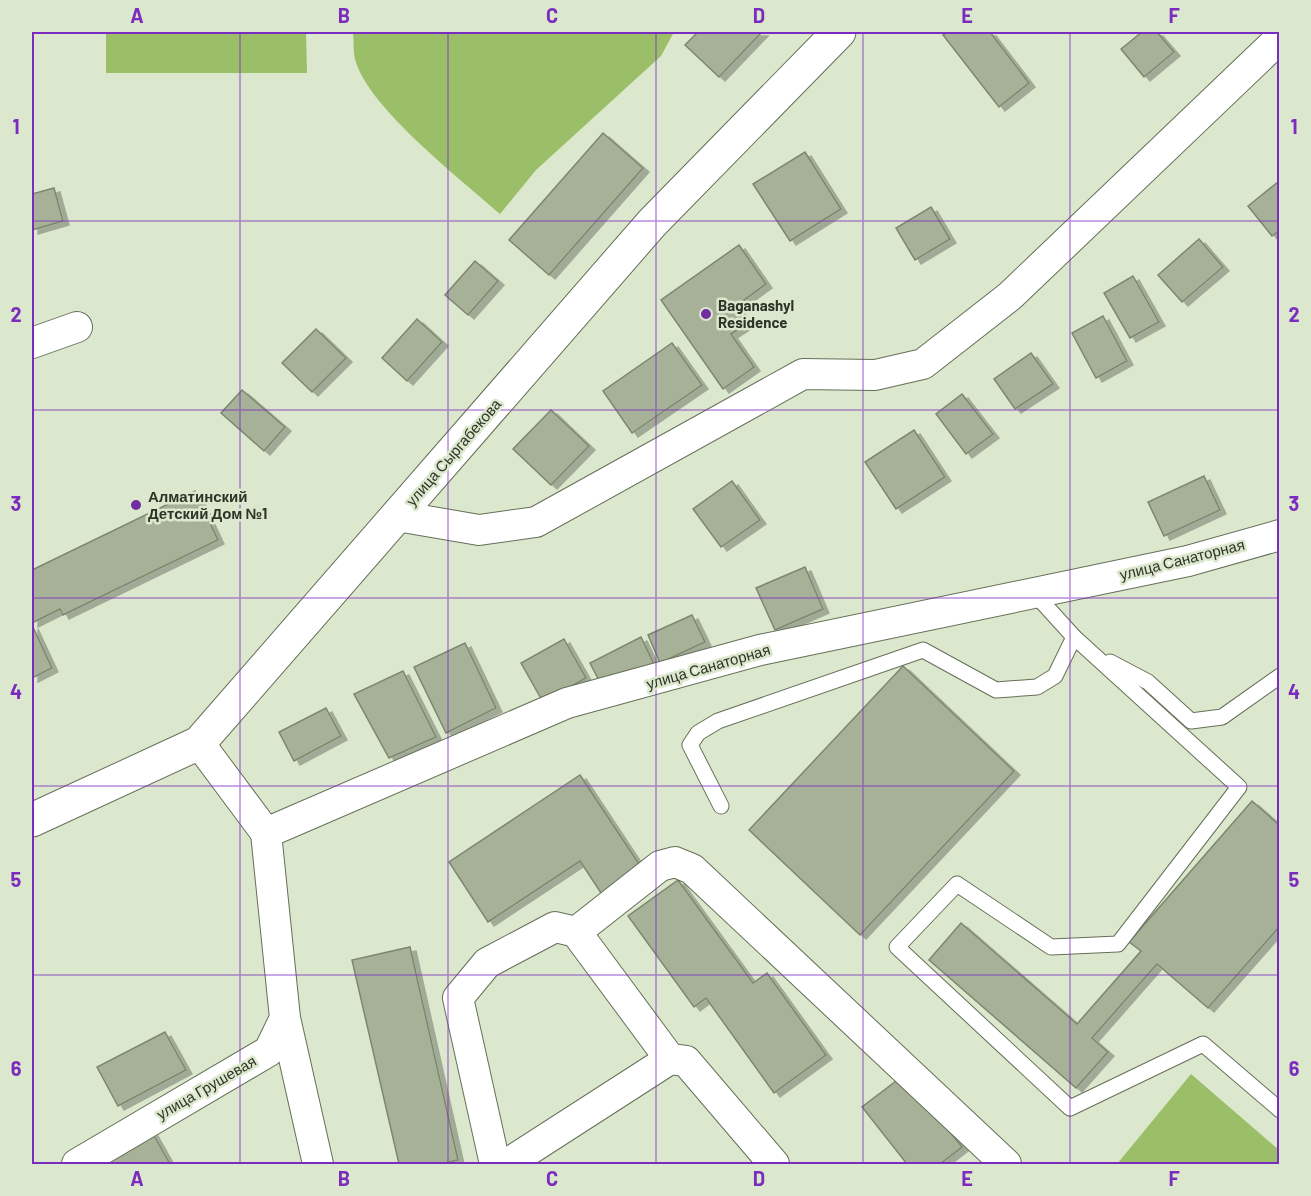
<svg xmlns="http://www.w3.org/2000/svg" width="1311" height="1196" font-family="Barlow,sans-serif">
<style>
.green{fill:#9bbe68}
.building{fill:#a6b198;stroke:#7c876e;stroke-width:1.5;filter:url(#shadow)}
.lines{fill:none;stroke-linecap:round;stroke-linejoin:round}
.lane-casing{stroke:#656f58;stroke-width:17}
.street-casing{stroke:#656f58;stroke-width:32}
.secondary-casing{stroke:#656f58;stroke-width:35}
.lane{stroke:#fff;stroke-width:15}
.street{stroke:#fff;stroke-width:30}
.secondary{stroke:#fff;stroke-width:33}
.grid{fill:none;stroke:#7b2cbf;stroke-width:1.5;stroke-opacity:0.55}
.poi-dot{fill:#712ea2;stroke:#dce8cd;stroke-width:2}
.labels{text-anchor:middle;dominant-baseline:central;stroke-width:5;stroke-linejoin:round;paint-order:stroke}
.poi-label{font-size:15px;font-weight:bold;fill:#2e3328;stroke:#dce8cd;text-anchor:start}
.street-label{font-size:15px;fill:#2e3328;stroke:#dce8cd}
.neatline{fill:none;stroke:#7b2cbf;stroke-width:2}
.grid-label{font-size:20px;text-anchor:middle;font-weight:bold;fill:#7b2cbf}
</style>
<defs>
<filter id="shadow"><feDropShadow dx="6" dy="4" stdDeviation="0" flood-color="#0004"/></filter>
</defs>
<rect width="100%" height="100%" fill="#dce8cd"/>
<g class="green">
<polygon points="106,32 306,32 307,73 106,73"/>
<path d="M353,32H674L661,56L536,170L500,214C462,180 367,107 355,59C353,51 354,40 353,32Z"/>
<polygon points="1191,1074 1279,1150 1279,1164 1117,1164"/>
</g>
<g class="building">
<polygon points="698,32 762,32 719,77 685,45"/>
<polygon points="948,32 990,32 1029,83 999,107 943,35"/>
<polygon points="1142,32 1157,32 1174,52 1144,77 1121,49"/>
<polygon points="603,133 643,168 549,275 509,240"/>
<polygon points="805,152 841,209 790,241 753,184"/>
<polygon points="1278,182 1280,230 1272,236 1248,206"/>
<polygon points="54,188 63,221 32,230 32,194"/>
<polygon points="931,207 950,239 915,260 896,228"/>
<polygon points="1199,239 1223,267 1182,302 1158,275"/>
<polygon points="739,245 766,284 736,306 748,323 731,334 754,367 723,389 661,300"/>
<polygon points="475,261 498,281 468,315 445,295"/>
<polygon points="1133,276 1159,322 1130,338 1104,293"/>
<polygon points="1103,316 1127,361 1096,378 1072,333"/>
<polygon points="417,319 442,342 407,381 382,358"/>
<polygon points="316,329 346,358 312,392 282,363"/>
<polygon points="672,343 702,385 632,433 603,391"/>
<polygon points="1031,353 1053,384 1015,409 994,379"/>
<polygon points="242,390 285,427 264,451 221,413"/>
<polygon points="962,394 993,434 966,454 936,414"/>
<polygon points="551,410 589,446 551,485 513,449"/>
<polygon points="914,430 945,477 896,509 865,462"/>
<polygon points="1204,476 1220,510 1164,536 1148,502"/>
<polygon points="732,481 760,520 721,547 693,509"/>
<polygon points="195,491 218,540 63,615 60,609 32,623 32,570"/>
<polygon points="805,567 823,609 775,630 756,588"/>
<polygon points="692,615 705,642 660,663 648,635"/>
<polygon points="32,625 52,668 32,678"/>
<polygon points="641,637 654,664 604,690 590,663"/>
<polygon points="564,639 586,678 543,702 521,663"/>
<polygon points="465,643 496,708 446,733 414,667"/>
<polygon points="903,666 1014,771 860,935 749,830"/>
<polygon points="403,671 436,737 389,758 354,694"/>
<polygon points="326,708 341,736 294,761 279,732"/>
<polygon points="580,775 645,873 605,899 580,861 488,922 449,862"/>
<polygon points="1252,801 1277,823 1280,820 1280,926 1208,1008 1157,964 1092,1038 1108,1052 1076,1088 929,960 961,923 1077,1024 1141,951 1129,942"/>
<polygon points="678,880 753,983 767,973 826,1055 774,1093 706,998 694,1007 628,916"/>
<polygon points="410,947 458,1160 440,1164 399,1164 352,960"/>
<polygon points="165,1032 186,1070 118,1106 97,1067"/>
<polygon points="904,1075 962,1147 940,1164 907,1164 862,1107"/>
<polygon points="152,1132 170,1164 96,1164"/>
</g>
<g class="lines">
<g class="lane-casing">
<g id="lane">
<polyline points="1034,593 1074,637 1239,787 1118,944 1051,947 957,884 897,947 1070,1108 1203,1044 1280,1110"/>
<polyline points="1110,662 1148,682 1191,721 1222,717 1280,676"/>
<polyline points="721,806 690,745 698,733 718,721 923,650 996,690 1037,687 1055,676 1074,637"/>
</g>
</g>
<g class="street-casing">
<g id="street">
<polyline points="32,343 77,327"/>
<polyline points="397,516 479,530 536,522 803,374 875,375 923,364 1010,296 1280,38"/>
<polyline points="199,743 266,833 567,703 760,650 1188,561 1280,535"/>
<polyline points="576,932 660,866 675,862 692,869 1006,1164"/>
<polyline points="285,1018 318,1164"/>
<polyline points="77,1164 269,1051 285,1018 266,833"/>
<polyline points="495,1164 458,998 487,963 555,927 576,932 670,1059"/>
<polyline points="507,1164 670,1059 686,1061 774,1164"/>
</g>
</g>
<g class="secondary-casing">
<polyline id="secondary" points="32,820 199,743 652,223 839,32"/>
</g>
<use href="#lane" class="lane"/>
<use href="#street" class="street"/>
<use href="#secondary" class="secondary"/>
</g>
<path class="grid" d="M240,32V1164M448,32V1164M656,32V1164M863,32V1164M1070,32V1164M32,221H1280M32,410H1280M32,598H1280M32,786H1280M32,975H1280"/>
<g class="poi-dot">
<circle cx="706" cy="314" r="6"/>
<circle cx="136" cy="505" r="6"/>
</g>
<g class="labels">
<g class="poi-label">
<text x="718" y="305">Baganashyl<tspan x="718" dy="17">Residence</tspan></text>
<text x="148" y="496">Алматинский<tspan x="148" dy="17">Детский Дом №1</tspan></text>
</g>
<g class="street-label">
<text transform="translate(453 452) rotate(-49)">улица Сыргабекова</text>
<text transform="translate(1182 559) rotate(-14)">улица Санаторная</text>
<text transform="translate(708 666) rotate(-16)">улица Санаторная</text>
<text transform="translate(206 1087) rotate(-30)">улица Грушевая</text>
</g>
</g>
<rect width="1311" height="1196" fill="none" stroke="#dce8cd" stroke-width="66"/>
<rect x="33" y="33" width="1245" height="1130" class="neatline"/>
<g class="grid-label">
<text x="137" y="23">A</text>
<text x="344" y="23">B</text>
<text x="552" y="23">C</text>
<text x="759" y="23">D</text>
<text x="967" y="23">E</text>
<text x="1174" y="23">F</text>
<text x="16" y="134">1</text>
<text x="1294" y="134">1</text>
<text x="16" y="322">2</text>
<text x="1294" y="322">2</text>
<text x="16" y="511">3</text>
<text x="1294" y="511">3</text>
<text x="16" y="699">4</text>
<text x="1294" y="699">4</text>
<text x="16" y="887">5</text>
<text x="1294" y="887">5</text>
<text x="16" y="1076">6</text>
<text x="1294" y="1076">6</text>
<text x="137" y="1186">A</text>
<text x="344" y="1186">B</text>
<text x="552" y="1186">C</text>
<text x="759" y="1186">D</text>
<text x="967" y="1186">E</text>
<text x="1174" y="1186">F</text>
</g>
</svg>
